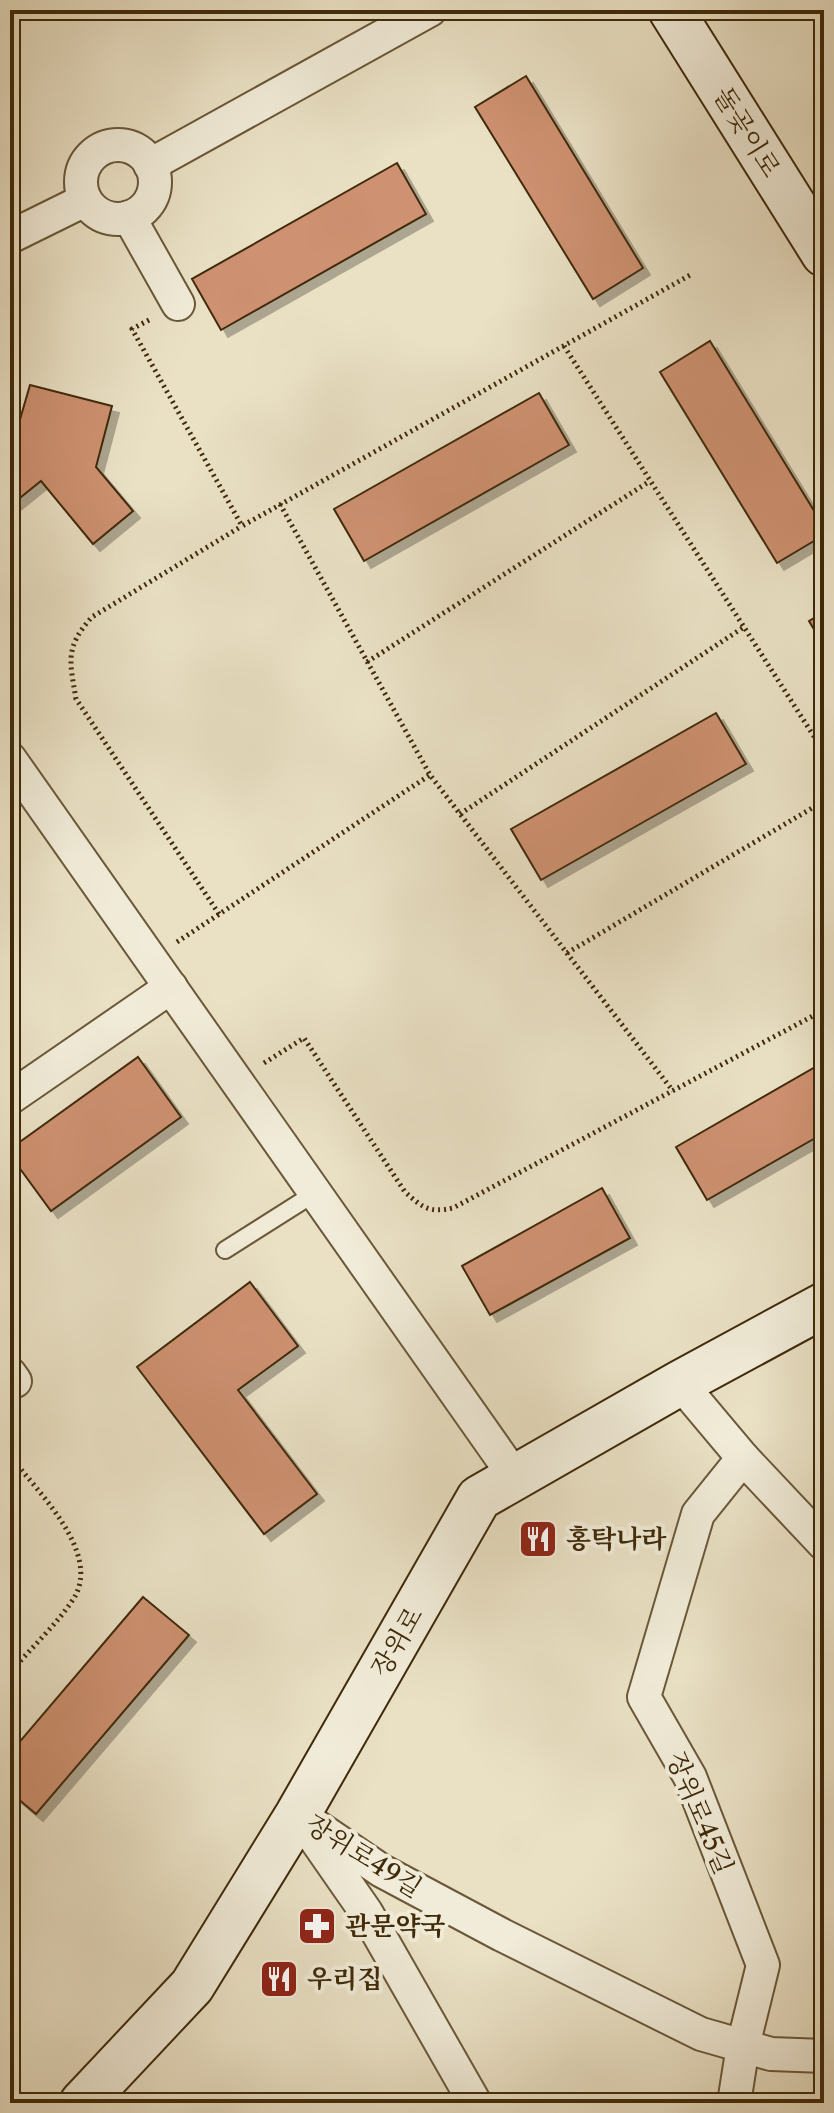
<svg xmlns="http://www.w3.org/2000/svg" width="834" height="2113" font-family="'Libre Caslon Text','Noto Serif KR',serif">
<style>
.building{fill:#ce9171;stroke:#3f2a09;stroke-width:2;filter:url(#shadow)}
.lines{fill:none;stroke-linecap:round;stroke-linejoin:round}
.lane-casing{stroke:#6a5838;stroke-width:20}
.street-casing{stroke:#6a5838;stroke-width:36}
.secondary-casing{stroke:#3f2a09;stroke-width:48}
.path{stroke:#3f2a09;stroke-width:5;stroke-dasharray:2 4;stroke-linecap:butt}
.lane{stroke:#f1ecd9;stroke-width:16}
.street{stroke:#f1ecd9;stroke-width:32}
.secondary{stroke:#f1ecd9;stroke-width:44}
.labels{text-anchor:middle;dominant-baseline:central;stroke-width:8;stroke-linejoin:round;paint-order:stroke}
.street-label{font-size:26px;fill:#3f2a09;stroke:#f1ecd9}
.poi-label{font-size:26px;font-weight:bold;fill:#3f2a09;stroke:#f1ecd9;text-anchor:start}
</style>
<defs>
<filter id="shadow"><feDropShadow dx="7" dy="7" stdDeviation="0" flood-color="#0004"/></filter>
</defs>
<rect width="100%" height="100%" fill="#eae1c5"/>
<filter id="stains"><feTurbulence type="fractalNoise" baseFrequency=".0025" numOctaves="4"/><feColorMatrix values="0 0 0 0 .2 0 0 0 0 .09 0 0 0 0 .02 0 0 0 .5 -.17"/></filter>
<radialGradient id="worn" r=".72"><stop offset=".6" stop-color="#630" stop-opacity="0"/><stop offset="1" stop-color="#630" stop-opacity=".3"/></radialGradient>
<g class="building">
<polygon points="526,76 643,268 593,299 475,107"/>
<polygon points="397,163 426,214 221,330 192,279"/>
<polygon points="710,341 824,527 824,535 777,563 660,372"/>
<polygon points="30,385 112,406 96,467 133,511 93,544 41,481 10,506 10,454"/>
<polygon points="539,393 569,445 364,561 334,509"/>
<polygon points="824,612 824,646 809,621"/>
<polygon points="716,713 746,764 541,880 511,829"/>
<polygon points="138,1057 181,1117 51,1211 10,1155 10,1149"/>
<polygon points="824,1062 824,1133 707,1200 676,1147"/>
<polygon points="602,1188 630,1238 490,1315 462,1266"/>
<polygon points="250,1282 298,1346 238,1390 317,1494 264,1534 137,1367"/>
<polygon points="143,1597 189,1635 36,1814 10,1792 10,1753"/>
</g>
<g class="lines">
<g class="lane-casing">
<polyline id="lane" points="225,1250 315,1193"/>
</g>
<g class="street-casing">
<g id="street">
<circle cx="118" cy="182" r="37"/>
<polyline points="150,165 430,10"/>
<polyline points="129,217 178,304"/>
<polyline points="10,237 85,200"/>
<polyline points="10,759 515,1477"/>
<polyline points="10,1098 171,987"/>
<polyline points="10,1374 15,1381"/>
<polyline points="680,1383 743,1458 824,1544"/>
<polyline points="298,1814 382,1871 502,1935 701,2034 771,2054 824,2056"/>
<polyline points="309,1830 366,1912 475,2103"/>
<polyline points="734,2103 743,2046 763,1965 690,1777 644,1697 698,1514 743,1458"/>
</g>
</g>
<g class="secondary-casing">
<g id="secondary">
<polyline points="671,10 824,254"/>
<polyline points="82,2103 192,1986 298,1814 479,1498 680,1383 824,1305"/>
</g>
</g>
<g class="path">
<polyline points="149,320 132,329 242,526 692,274"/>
<polyline points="564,346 824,752"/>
<polyline points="280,504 430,775 673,1091"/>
<polyline points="367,662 650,481"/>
<polyline points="460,814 744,627"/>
<path d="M219,914L76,699C70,662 64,648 92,617L242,526"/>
<polyline points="177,942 430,775"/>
<polyline points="567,953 824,801"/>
<path d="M264,1063L304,1038L405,1192C423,1208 429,1213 453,1208L824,1010"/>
<path d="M10,1456C36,1490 102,1552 74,1598C59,1622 29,1650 10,1673"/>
</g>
<use href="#lane" class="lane"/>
<use href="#street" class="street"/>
<use href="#secondary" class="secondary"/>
</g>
<defs>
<g id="restaurant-square" transform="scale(2)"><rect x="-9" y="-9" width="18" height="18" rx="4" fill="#8f2418" stroke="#f1ecd9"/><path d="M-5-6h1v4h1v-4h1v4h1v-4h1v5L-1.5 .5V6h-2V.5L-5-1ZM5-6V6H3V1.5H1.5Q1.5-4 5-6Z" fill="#fff"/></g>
<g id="pharmacy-square" transform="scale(2)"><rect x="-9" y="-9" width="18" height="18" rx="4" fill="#8f2418" stroke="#f1ecd9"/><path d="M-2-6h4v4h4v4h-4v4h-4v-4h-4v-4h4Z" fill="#fff"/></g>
</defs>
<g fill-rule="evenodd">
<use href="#restaurant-square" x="538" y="1539"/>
<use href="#pharmacy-square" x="317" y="1926"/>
<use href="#restaurant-square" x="279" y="1979"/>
</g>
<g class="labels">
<g class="street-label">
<text transform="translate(747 132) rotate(58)">돌곶이로</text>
<text transform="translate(397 1642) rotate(-60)">장위로</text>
<text transform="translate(700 1813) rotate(67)">장위로45길</text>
<text transform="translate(364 1856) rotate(32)">장위로49길</text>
</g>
<g class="poi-label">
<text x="566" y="1539">홍탁나라</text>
<text x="345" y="1926">관문약국</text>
<text x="307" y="1979">우리집</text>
</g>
</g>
<rect width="834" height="2113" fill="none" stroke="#eae1c5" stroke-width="40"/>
<rect x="12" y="12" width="810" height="2089" fill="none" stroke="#3f2a09" stroke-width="4"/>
<rect x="20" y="20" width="794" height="2073" fill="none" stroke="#3f2a09" stroke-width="2"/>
<rect width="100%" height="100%" filter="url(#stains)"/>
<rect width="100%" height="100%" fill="url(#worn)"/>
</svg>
